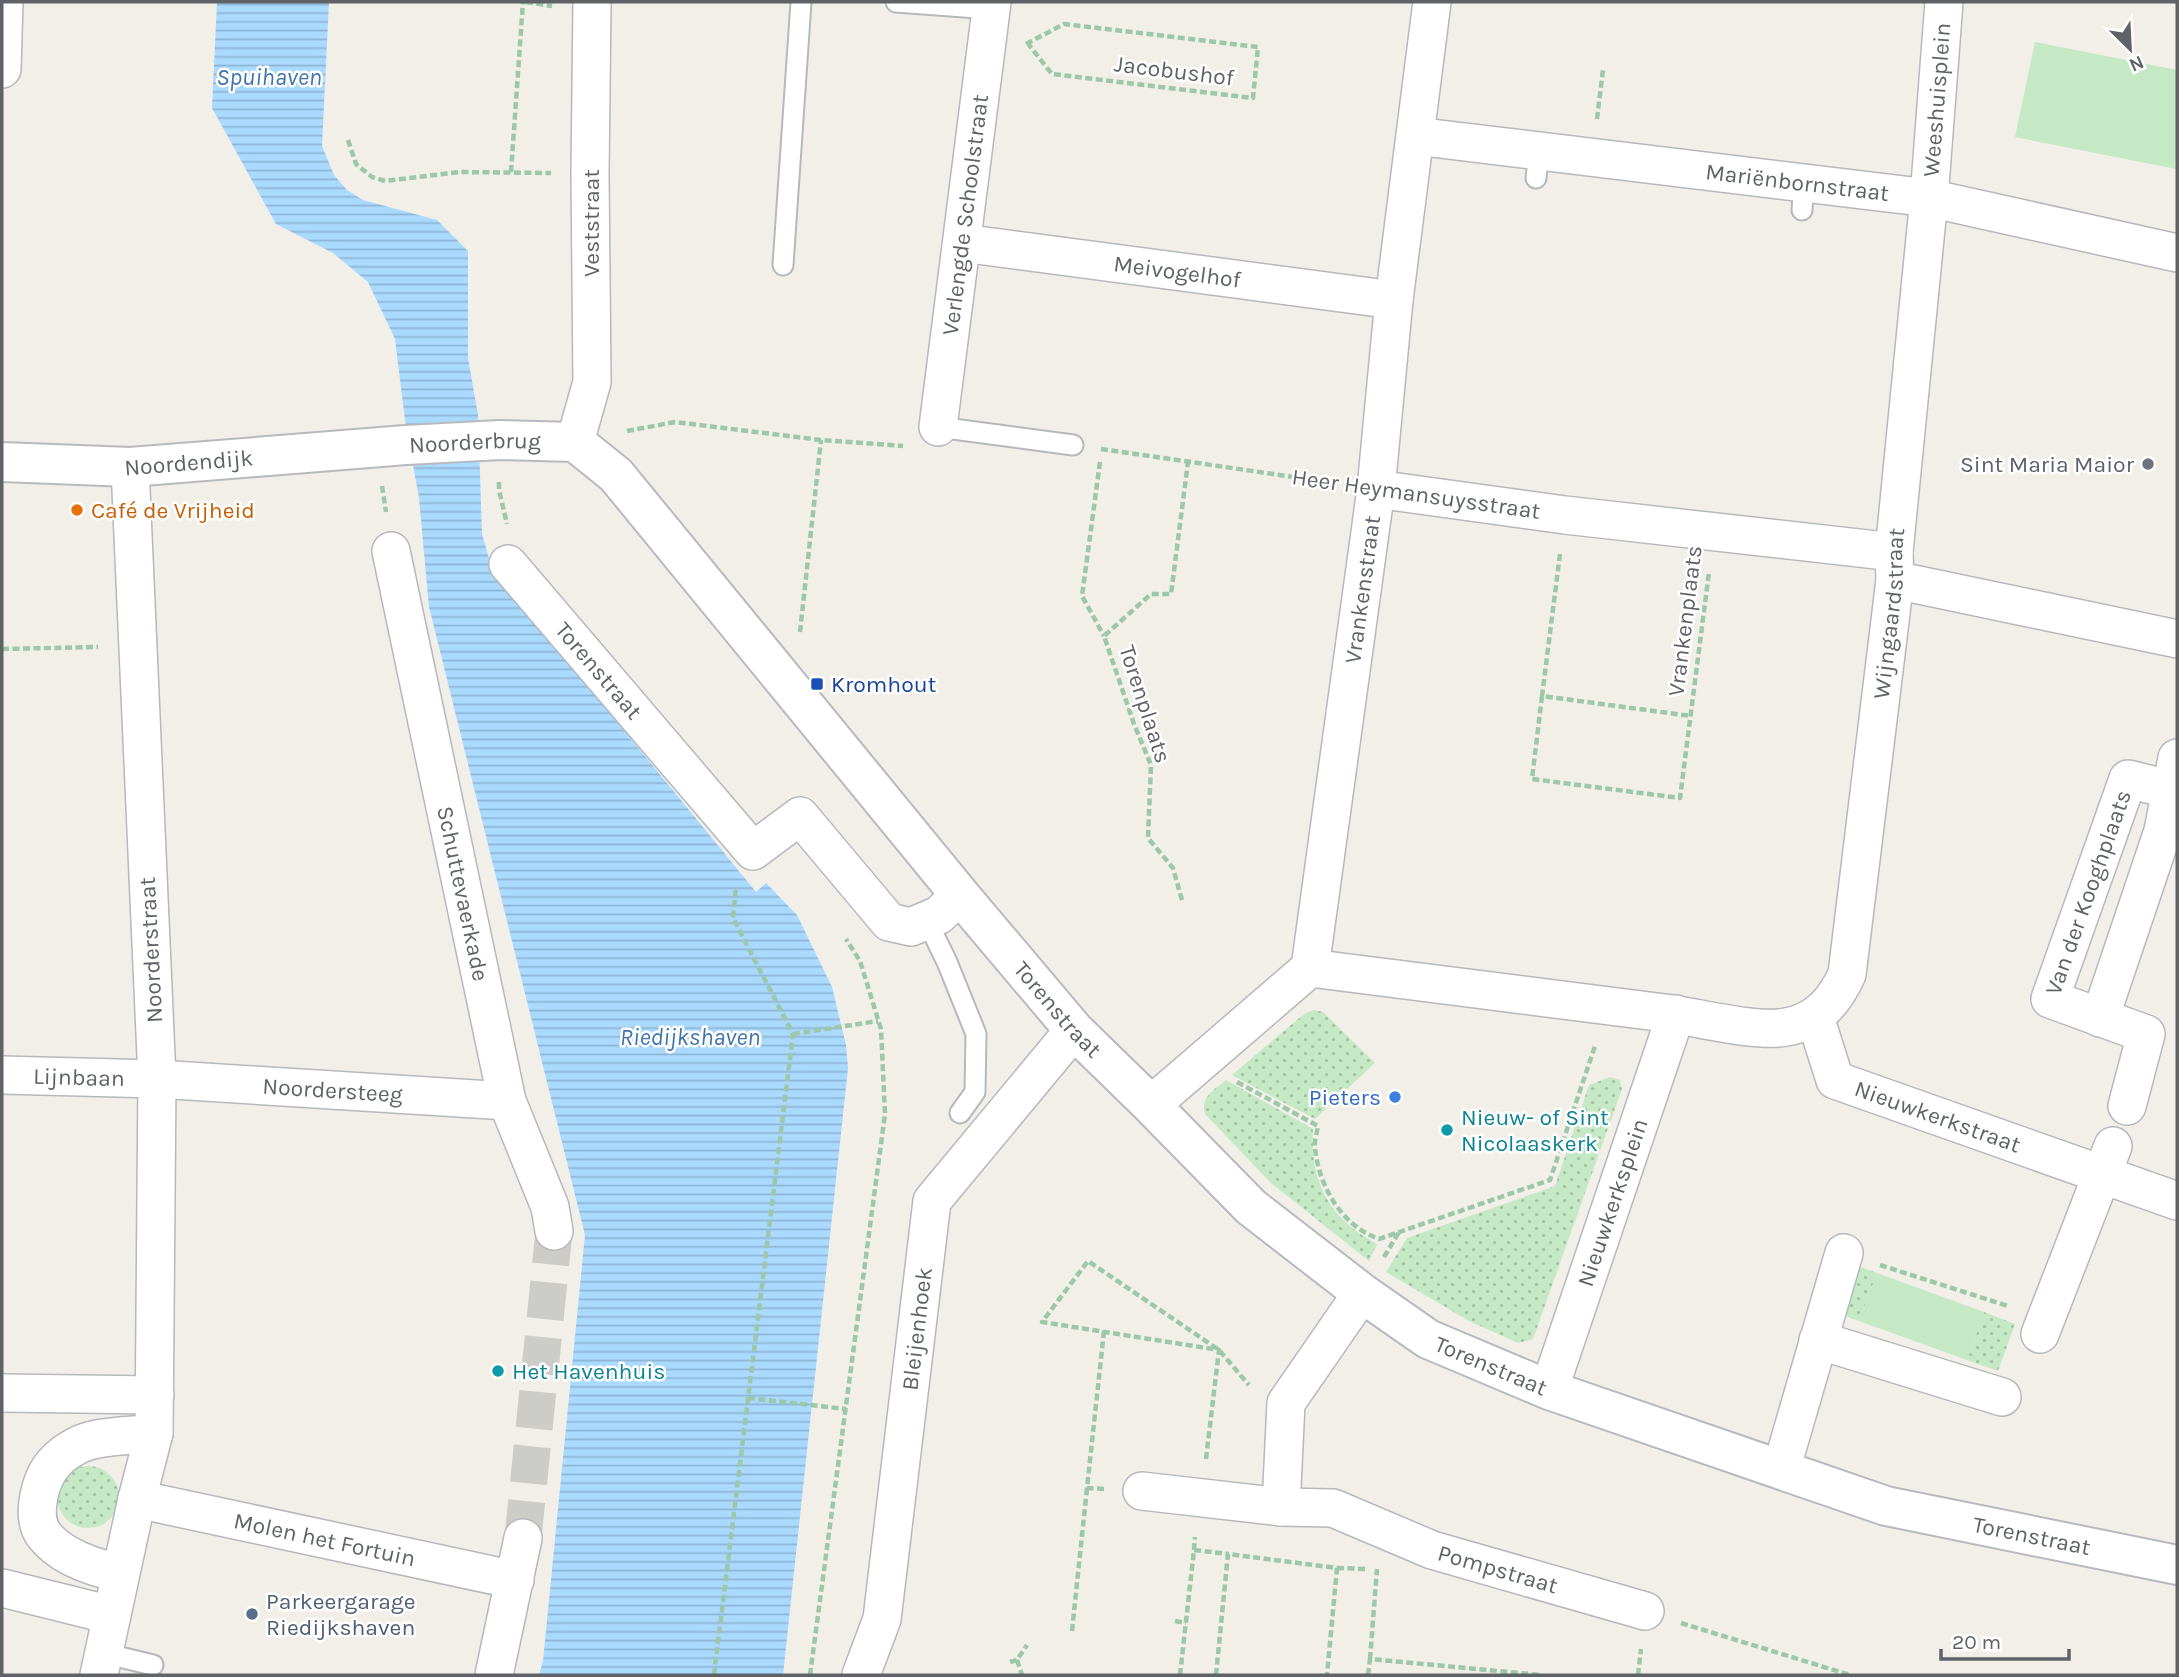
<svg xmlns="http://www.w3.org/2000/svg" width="2179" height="1677" font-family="Karla,sans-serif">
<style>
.grass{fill:url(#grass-dots)}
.park{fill:#c5e8c5}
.water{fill:url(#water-rules)}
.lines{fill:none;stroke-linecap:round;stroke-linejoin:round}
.street-tunnel{stroke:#ccccc8;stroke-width:37;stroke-dasharray:37 18;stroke-linecap:butt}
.lane-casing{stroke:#b5b8bc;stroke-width:23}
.street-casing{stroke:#b5b8bc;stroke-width:40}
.secondary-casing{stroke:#b6babf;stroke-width:42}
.path{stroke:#9cc7a9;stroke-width:4.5;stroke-dasharray:7 3.5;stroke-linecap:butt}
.lane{stroke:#fff;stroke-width:19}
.street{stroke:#fff;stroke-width:37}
.secondary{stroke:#fff;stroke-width:38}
.worship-dot{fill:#6b7280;stroke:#fff;stroke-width:2.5}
.food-dot{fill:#e8710a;stroke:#fff;stroke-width:2.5}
.transit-dot{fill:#1a4fb4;stroke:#fff;stroke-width:2.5}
.shop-dot{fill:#3f7fe0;stroke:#fff;stroke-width:2.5}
.culture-dot{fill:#0f9aa8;stroke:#fff;stroke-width:2.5}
.service-dot{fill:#5c6f8a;stroke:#fff;stroke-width:2.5}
.labels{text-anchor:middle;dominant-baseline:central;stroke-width:5;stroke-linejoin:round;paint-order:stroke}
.street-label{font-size:23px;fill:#5f6368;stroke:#fff}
.worship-label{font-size:23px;fill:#5b616d;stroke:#fff;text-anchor:end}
.food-label{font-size:23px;fill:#c56008;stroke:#fff;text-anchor:start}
.transit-label{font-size:23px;fill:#164399;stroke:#fff;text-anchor:start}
.shop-label{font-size:23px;fill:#366cbe;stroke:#fff;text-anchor:end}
.culture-label{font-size:23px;fill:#0d838f;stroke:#fff;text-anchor:start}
.service-label{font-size:23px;fill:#4e5e75;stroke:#fff;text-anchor:start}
.water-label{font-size:24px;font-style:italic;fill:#4174aa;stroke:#fff}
</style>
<defs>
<pattern id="grass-dots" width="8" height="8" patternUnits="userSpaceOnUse" patternTransform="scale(1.75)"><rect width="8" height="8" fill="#c5e8c5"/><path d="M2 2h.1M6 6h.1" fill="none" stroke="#a3c0a4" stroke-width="1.8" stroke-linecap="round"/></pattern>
<pattern id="water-rules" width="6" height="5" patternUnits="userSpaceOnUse" patternTransform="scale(1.75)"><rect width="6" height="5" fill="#aadaff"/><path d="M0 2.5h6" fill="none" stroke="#8eb4d2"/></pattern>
</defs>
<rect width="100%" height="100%" fill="#f1efe8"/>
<g class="grass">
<polygon points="1314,1010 1323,1012 1375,1063 1315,1119 1232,1075 1304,1014"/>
<polygon points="1610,1077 1620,1080 1622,1089 1533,1339 1518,1343 1469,1321 1386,1272 1407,1238 1555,1186 1589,1085"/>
<path d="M1226,1080L1313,1129C1310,1184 1329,1218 1377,1244L1369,1261L1271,1183L1205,1114C1200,1097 1214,1090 1226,1080Z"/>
<polygon points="1852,1264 1877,1273 1859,1321 1834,1312"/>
<polygon points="1984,1312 2015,1324 1998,1371 1967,1360"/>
<circle cx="88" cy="1497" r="31"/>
</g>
<g class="park">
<polygon points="2035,42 2177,70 2176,169 2015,137"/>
<polygon points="1877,1273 1984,1312 1967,1360 1859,1321"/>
</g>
<polygon class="water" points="217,2 329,2 322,146 334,175 347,190 363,200 437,220 468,251 468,358 478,415 482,534 492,569 756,892 766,883 797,915 832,987 846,1045 848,1068 783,1675 539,1675 543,1661 585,1235 429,607 419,498 405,420 395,339 368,282 333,253 276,224 212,108"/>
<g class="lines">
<polyline class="street-tunnel" points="523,1538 554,1231"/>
<g class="lane-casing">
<g id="lane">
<polyline points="896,2 991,9"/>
<polyline points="1536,178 1539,152"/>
<polyline points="1802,210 1804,183"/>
<polyline points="783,265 801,2"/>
<polyline points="938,427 1073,445"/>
<polyline points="927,921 947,962 976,1034 975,1092 960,1113"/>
<polyline points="103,1653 153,1665"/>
</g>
</g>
<g class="street-casing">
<g id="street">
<polyline points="2,69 4,2"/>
<path id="s1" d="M1415,136L1929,198L2177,253"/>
<path id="s2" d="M962,243L1394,300"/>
<path id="s3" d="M938,427L992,2"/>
<polyline points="575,442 592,382 590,174 592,2"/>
<polyline points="1376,489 1565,515 1894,552"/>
<path id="s4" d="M391,551L507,1101L550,1207L554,1231"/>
<path id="s5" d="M508,564L753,851L800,816L889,922L911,927L939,915L960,895"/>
<polyline points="1895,580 2177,639"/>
<path id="s6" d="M1310,968C1428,983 1546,998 1665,1013C1697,1017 1756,1033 1786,1027C1817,1022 1835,1001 1847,974L1895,580L1894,552L1929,198L1944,2"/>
<path id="s7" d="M1815,1017L1835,1080L2177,1201"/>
<polyline points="2100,1018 2163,831 2177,758"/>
<path id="s8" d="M2,1075L157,1079L507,1101"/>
<path id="s9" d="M1151,1105L1310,968L1376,489L1394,300L1432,2"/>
<path id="s10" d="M2127,1106L2146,1034L2050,999L2128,779L2172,790"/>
<polyline points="2040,1334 2113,1146"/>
<polyline points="1818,1340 2002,1397"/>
<path id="s11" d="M1549,1390L1676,1014"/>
<polyline points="2,1393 155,1395"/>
<polyline points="1781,1470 1844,1253"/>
<path id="s12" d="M1142,1491L1281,1507L1333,1508L1432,1550L1645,1611"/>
<path id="s13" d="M137,1499L515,1580"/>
<polyline points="1281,1507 1286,1403 1362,1293"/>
<path d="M120,1573C95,1568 61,1557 44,1535C30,1516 40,1476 57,1460C63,1453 80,1443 89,1441C109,1435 134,1436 154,1433"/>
<polyline points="2,1588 111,1615"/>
<polyline points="99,1675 137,1499 154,1433 157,1079 130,467"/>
<polyline points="494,1675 523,1538"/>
<path id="s14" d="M861,1675L882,1619L932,1201L1074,1030"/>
</g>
</g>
<g class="secondary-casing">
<g id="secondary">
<path id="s15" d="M2,462L130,467L406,445L500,440L575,442L616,475L960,895L1074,1030L1151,1105L1251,1207L1362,1293L1428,1339L1549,1390L1886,1506L2177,1565"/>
</g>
</g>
<g class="path">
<polyline points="526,2 552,6"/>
<polyline points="1026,44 1064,24 1258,47 1253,98 1052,74 1029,45"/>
<polyline points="1597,119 1603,70"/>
<polyline points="348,140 356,164 372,177 385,181 460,172 551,173"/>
<polyline points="511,172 523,2"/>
<polyline points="627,431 675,422 821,440 903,446"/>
<polyline points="1101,449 1335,483"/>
<polyline points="1100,462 1082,596 1104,636"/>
<polyline points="499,482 499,490 507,524"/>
<polyline points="382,486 386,512"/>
<polyline points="1560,554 1542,696 1691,716"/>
<polyline points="800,632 821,440"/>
<polyline points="2,649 98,647"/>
<polyline points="1542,696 1532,779 1680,798 1709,572"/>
<polyline points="1182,900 1173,868 1148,838 1151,765 1134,724 1104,636 1151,594 1171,594 1188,462"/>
<polyline points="793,1034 878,1021"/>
<path d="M1237,1082L1318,1126C1317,1133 1314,1141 1315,1148C1319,1187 1342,1226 1379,1239L1550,1180L1595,1046"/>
<polyline points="1384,1257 1399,1232"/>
<polyline points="1880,1265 2008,1306"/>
<polyline points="748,1398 846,1409"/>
<polyline points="1206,1459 1219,1350 1042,1322 1088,1261 1219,1350 1249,1385"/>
<polyline points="1104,1489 1087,1488 1104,1331"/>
<polyline points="1194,1550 1195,1537"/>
<polyline points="1337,1568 1367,1569"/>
<polyline points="1175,1621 1186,1623"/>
<polyline points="1681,1623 1850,1675"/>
<polyline points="1072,1631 1087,1488"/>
<polyline points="1370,1659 1377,1569"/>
<polyline points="1017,1660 1022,1675"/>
<polyline points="1010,1662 1017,1660 1027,1645"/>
<polyline points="714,1675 793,1034 733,918 736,887"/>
<polyline points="810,1675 885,1114 881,1029 860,961 846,939"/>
<polyline points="1180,1675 1194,1550 1228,1554"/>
<polyline points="1216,1675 1228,1554 1337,1568 1327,1675"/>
<polyline points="1368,1675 1370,1659 1541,1675"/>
<polyline points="1638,1675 1641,1649"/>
</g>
<use href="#lane" class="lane"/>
<use href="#street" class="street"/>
<use href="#secondary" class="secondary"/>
</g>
<circle class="worship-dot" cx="2148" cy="464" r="7"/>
<circle class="food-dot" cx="77" cy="510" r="7"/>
<rect class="transit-dot" x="810" y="677" width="14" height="14" rx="3.5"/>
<circle class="shop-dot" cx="1395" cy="1097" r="7"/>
<g class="culture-dot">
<circle cx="1447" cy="1130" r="7"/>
<circle cx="498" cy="1371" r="7"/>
</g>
<circle class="service-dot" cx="252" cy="1614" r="7"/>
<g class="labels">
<g class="street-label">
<text transform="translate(1174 71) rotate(7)">Jacobushof</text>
<text stroke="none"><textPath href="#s6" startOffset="1444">Weeshuisplein</textPath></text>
<text stroke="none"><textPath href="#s1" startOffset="385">Mariënbornstraat</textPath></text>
<text stroke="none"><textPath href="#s3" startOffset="214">Verlengde Schoolstraat</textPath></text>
<text transform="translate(591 223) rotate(-90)">Veststraat</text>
<text stroke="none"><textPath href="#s2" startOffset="217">Meivogelhof</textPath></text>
<text stroke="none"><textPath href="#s15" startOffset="474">Noorderbrug</textPath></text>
<text stroke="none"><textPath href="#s15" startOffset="187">Noordendijk</textPath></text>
<text transform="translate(1416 494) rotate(8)">Heer Heymansuysstraat</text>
<text stroke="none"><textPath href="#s9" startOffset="592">Vrankenstraat</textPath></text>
<text stroke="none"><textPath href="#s6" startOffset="928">Wijngaardstraat</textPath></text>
<text transform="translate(1685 621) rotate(-83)">Vrankenplaats</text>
<text stroke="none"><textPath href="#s5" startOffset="140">Torenstraat</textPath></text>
<text transform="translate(1145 704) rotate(72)">Torenplaats</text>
<text stroke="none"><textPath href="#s10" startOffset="290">Van der Kooghplaats</textPath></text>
<text stroke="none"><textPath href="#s4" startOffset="350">Schuttevaerkade</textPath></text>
<text transform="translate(151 950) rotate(-93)">Noorderstraat</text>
<text stroke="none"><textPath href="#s15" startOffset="1320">Torenstraat</textPath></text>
<text stroke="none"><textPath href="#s8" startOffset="77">Lijnbaan</textPath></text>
<text stroke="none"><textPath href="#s8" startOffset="331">Noordersteeg</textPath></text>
<text stroke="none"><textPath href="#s7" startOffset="175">Nieuwkerkstraat</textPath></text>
<text stroke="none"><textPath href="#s11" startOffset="198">Nieuwkerksplein</textPath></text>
<text stroke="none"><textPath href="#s14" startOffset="352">Bleijenhoek</textPath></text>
<text stroke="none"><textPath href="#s15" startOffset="1886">Torenstraat</textPath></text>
<text stroke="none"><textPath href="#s15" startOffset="2454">Torenstraat</textPath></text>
<text stroke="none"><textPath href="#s13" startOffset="192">Molen het Fortuin</textPath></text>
<text stroke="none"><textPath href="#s12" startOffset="368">Pompstraat</textPath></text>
</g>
<g class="worship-label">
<text x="2134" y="464">Sint Maria Maior</text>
</g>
<g class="food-label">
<text x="91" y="510">Café de Vrijheid</text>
</g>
<g class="transit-label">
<text x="831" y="684">Kromhout</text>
</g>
<g class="shop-label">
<text x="1381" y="1097">Pieters</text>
</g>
<g class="culture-label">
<text x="1461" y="1117">Nieuw- of Sint<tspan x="1461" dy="26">Nicolaaskerk</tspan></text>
<text x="512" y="1371">Het Havenhuis</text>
</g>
<g class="service-label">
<text x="266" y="1601">Parkeergarage<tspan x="266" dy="26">Riedijkshaven</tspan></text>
</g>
<g class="water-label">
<text x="269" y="77">Spuihaven</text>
<text x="690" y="1037">Riedijkshaven</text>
</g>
</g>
<rect width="2179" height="1677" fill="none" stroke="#5f6368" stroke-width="7"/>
<g transform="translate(2130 49) rotate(156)" stroke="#ffffff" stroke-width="5" paint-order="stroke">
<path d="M0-5L12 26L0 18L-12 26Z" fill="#5f6368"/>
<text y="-10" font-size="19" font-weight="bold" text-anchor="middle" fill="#5f6368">N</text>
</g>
<path d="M1941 1649v10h128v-10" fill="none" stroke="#5f6368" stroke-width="3.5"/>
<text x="1952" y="1649" font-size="21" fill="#5f6368" stroke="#ffffff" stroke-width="5" paint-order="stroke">20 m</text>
</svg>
